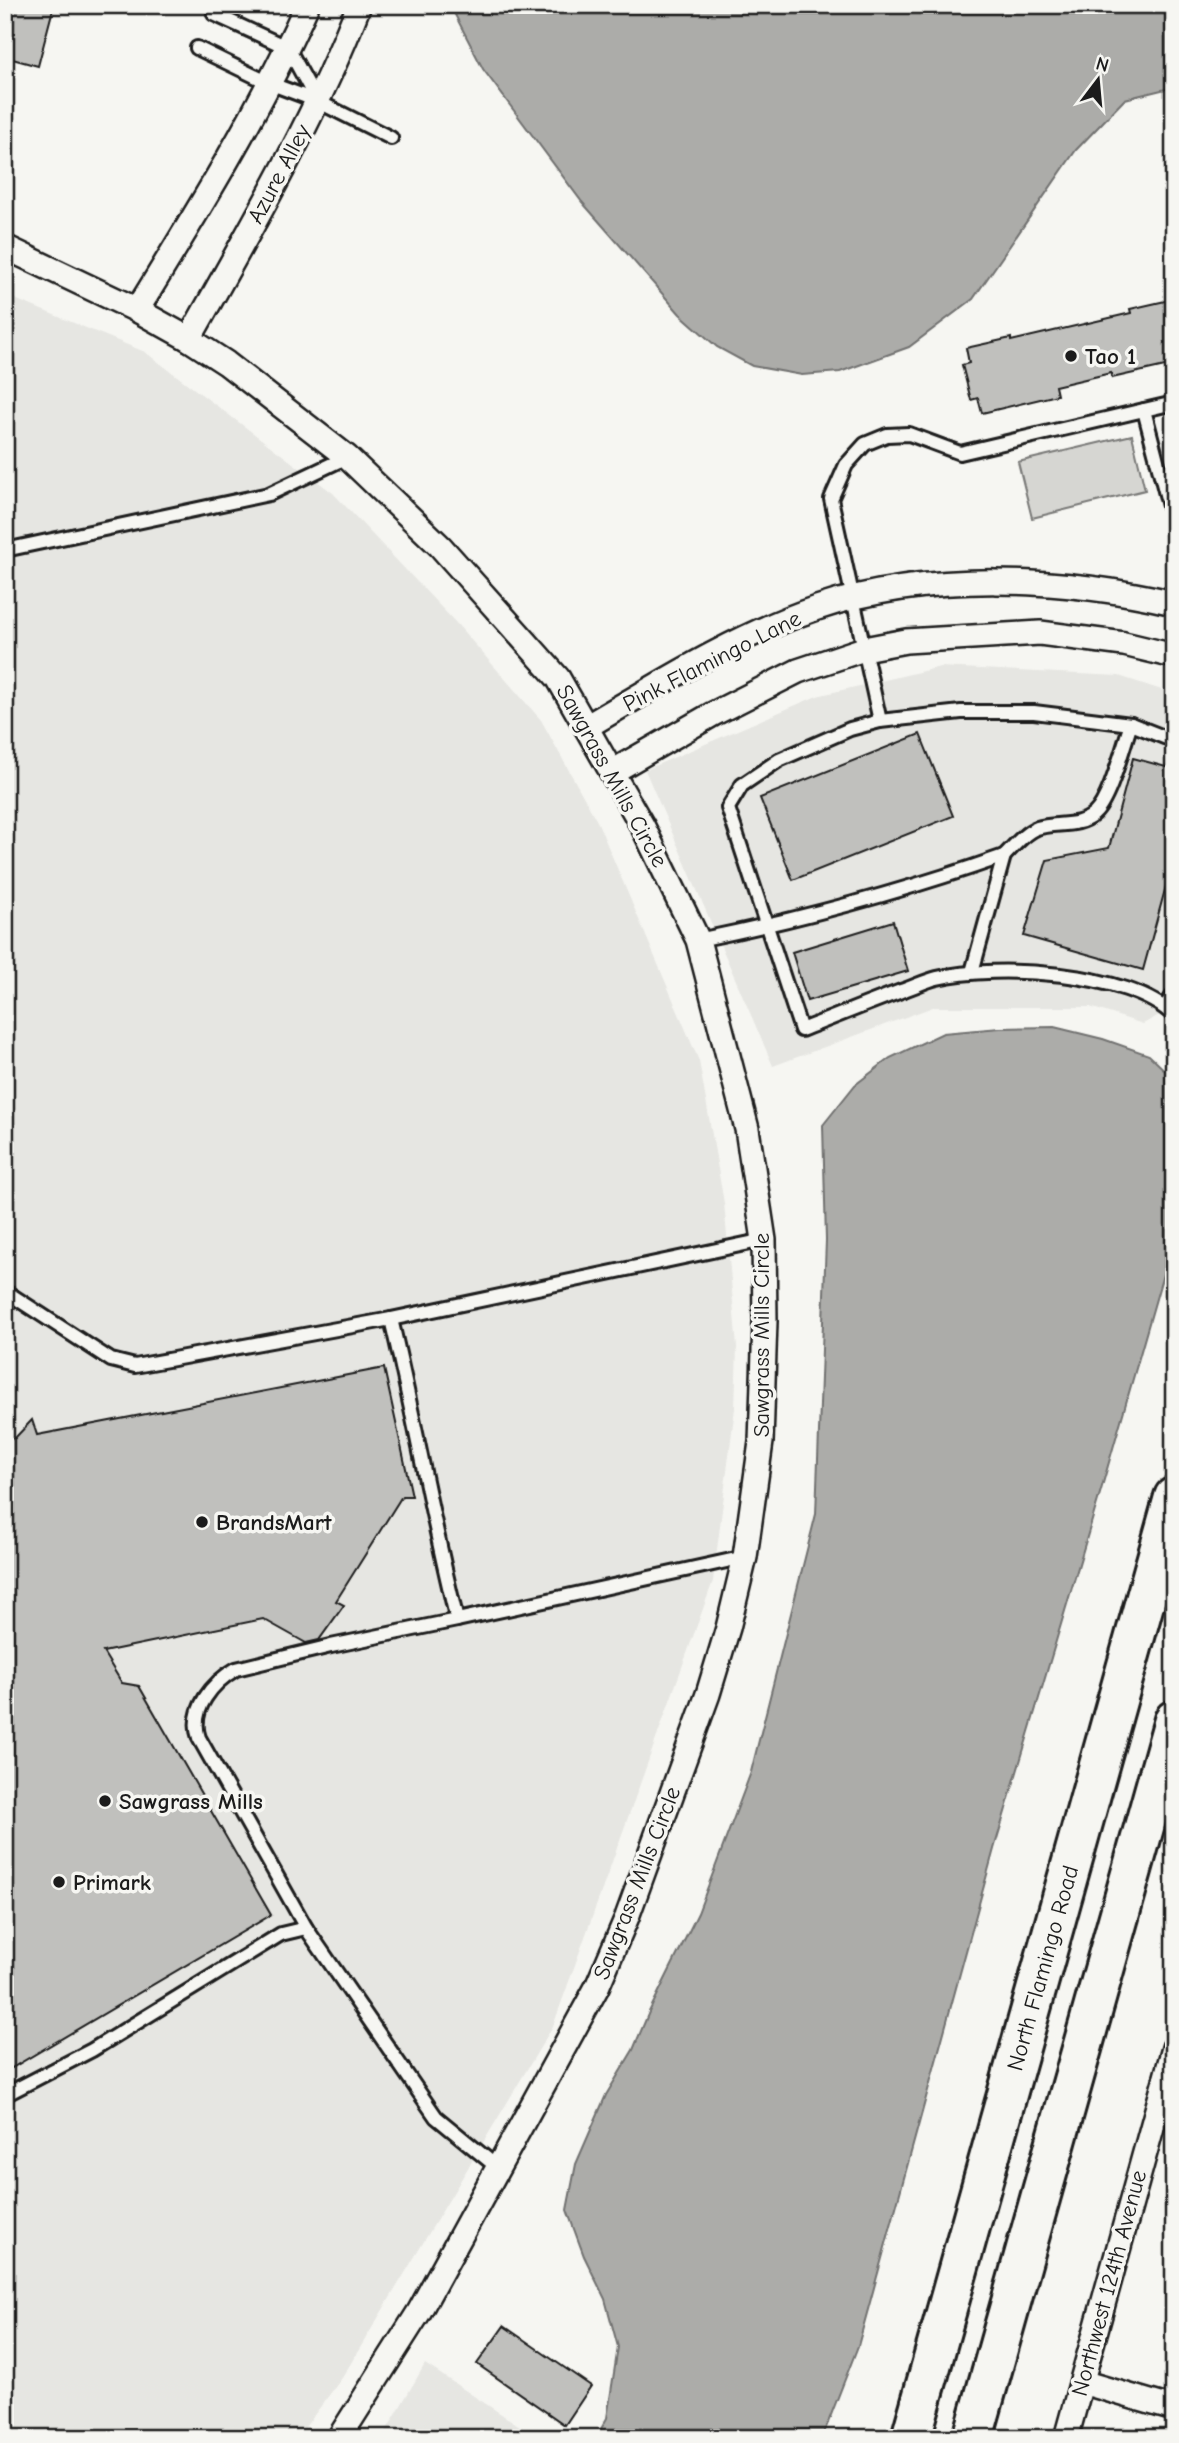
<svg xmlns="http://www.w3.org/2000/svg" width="1179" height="2443" font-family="'Comic Neue',sans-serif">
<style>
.built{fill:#e6e6e2}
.green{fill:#d6d6d2;stroke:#797977;stroke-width:2}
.water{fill:#acaca9;stroke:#727271;stroke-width:2}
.building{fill:#c0c0bd;stroke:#1c1c1c;stroke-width:2}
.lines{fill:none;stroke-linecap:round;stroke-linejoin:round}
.lane-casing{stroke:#1c1c1c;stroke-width:18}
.street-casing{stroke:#1c1c1c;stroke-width:28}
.highway-casing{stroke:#1c1c1c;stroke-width:44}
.lane{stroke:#f6f6f2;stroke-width:12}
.street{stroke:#f6f6f2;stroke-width:23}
.highway{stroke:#f6f6f2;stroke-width:38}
.poi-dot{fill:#1c1c1c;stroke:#f6f6f2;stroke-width:2.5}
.labels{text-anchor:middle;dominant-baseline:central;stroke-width:7;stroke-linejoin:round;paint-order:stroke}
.street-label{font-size:23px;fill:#1c1c1c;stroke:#f6f6f2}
.poi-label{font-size:23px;font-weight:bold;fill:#1c1c1c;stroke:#f6f6f2;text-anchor:start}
</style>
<rect width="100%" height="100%" fill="#f6f6f2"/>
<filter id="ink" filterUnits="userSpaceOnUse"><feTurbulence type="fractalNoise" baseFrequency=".0143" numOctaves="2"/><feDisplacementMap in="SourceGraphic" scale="14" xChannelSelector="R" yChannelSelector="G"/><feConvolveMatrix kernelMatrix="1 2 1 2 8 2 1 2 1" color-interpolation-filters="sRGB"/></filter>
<g filter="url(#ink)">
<g class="built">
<polygon points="5,295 145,352 333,493 457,624 541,720 598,823 699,1061 724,1203 737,1347 735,1408 713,1581 553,2026 342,2378 297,2438 5,2438"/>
<polygon points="940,667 1119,676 1174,694 1174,1007 1143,1024 1090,1007 933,1007 773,1066 645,770 817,696"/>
<polygon points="425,2364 538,2438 382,2438"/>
</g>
<polygon class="green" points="1132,435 1145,490 1032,518 1018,462"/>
<g class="water">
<polygon points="450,5 1174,5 1174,87 1125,99 1076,150 973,299 909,347 840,372 802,375 752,366 717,347 680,314 582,202 483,69"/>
<polygon points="1054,1027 1103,1039 1149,1055 1174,1079 1172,1243 1101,1490 994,1849 858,2346 822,2438 596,2438 607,2418 618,2347 605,2299 584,2256 567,2210 576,2164 606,2095 633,2050 649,2012 698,1913 751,1772 816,1514 826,1240 823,1125 855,1085 890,1058 943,1033 1000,1028"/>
</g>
<g class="building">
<polygon points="5,5 54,5 38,66 5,57"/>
<polygon points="1174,299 1174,364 1112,378 1111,373 1055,386 1057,395 982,413 978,398 971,400 962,365 969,363 966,348 1011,338 1011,341 1131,313 1130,309"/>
<polygon points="920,734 953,816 793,880 760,798"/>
<polygon points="1133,758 1170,768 1174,778 1174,857 1143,970 1024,936 1047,860 1109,848"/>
<polygon points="893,921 908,971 807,1001 792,952"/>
<polygon points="384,1368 412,1496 402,1496 336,1601 344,1605 319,1640 306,1643 263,1619 103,1652 122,1683 139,1686 271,1915 5,2072 5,1439 15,1438 32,1420 37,1435"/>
<polygon points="504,2326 591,2386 565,2425 477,2364"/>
</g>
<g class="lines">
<g class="lane-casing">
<g id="lane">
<polyline points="214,14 288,48 317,101"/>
<polyline points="197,48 269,83 317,101 391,138"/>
<polyline points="1144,410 1170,510 1174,512"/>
<polyline points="5,550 269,494 347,457"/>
<polyline points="880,721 831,499 846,465 865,444 887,435 909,434 960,453 1174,403"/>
<path d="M1174,741L1131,724L1034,712H961L880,721L850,729L779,760L742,785L728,808L801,1030C835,1017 868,1003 901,991C913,987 925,981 937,978C996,964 1129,971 1174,1016"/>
<path d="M1004,856C1014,846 1024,833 1037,828C1056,822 1079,828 1094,814C1110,800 1123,746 1131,724"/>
<path d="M698,940C801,919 905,891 1004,856L972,972"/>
<polyline points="1165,1007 1174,994"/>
<polyline points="5,1291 111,1360 135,1366 391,1319"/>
<polyline points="457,1620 745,1557"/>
<path d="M306,1928L199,1738C189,1710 213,1682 236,1669L331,1646L457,1620C432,1520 415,1419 391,1319L764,1240"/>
<polyline points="5,2095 92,2050 281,1934 306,1928 436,2117 497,2167"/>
</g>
</g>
<g class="street-casing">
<g id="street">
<polyline points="5,247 137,310 189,339 226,363 347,457 440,546 558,678 643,827 698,940 747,1129 764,1240 765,1321 761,1442 745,1557 728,1628 708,1694 627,1917 597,1987 419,2312 339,2438"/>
<path d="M137,310C198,211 259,112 307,5"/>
<path d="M189,339C250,230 314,121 359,5"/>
<path d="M586,727C659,684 737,635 817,608C929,571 1060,577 1174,603"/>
<polyline points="612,772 713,714 798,671 864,649 906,641 1040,633 1124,644 1174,656"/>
<polyline points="1082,2382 1174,2409"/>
<polyline points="1066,2438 1174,2048"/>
</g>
</g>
<g class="highway-casing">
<g id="highway">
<path id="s1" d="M911,2438L1174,1497"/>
<polyline points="973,2438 1174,1720"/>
</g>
</g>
<use href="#lane" class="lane"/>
<use href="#street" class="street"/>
<use href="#highway" class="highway"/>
</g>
</g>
<g class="poi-dot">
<circle cx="1071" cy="356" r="7"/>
<circle cx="202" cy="1522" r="7"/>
<circle cx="105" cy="1801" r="7"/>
<circle cx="59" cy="1882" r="7"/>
</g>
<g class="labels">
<g class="street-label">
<text transform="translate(279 174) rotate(-62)">Azure Alley</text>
<text transform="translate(712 661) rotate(-27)">Pink Flamingo Lane</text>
<text transform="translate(612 776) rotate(61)">Sawgrass Mills Circle</text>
<text transform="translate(761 1335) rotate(-90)">Sawgrass Mills Circle</text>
<text transform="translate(637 1883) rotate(-69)">Sawgrass Mills Circle</text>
<text stroke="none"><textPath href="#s1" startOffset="488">North Flamingo Road</textPath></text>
<text transform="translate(1109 2283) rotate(-75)">Northwest 124th Avenue</text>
</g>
<g class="poi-label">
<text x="1085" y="356">Tao 1</text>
<text x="216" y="1522">BrandsMart</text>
<text x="119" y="1801">Sawgrass Mills</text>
<text x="73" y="1882">Primark</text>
</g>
</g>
<rect width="1179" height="2443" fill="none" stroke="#f6f6f2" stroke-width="28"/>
<rect x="14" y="14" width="1151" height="2415" fill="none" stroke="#1c1c1c" stroke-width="2.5" filter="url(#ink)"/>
<g transform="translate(1098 80) rotate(16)" stroke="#f6f6f2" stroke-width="5" paint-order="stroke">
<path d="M0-5L12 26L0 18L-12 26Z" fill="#1c1c1c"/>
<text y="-10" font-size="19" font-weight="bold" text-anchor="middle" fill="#1c1c1c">N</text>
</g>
</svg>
